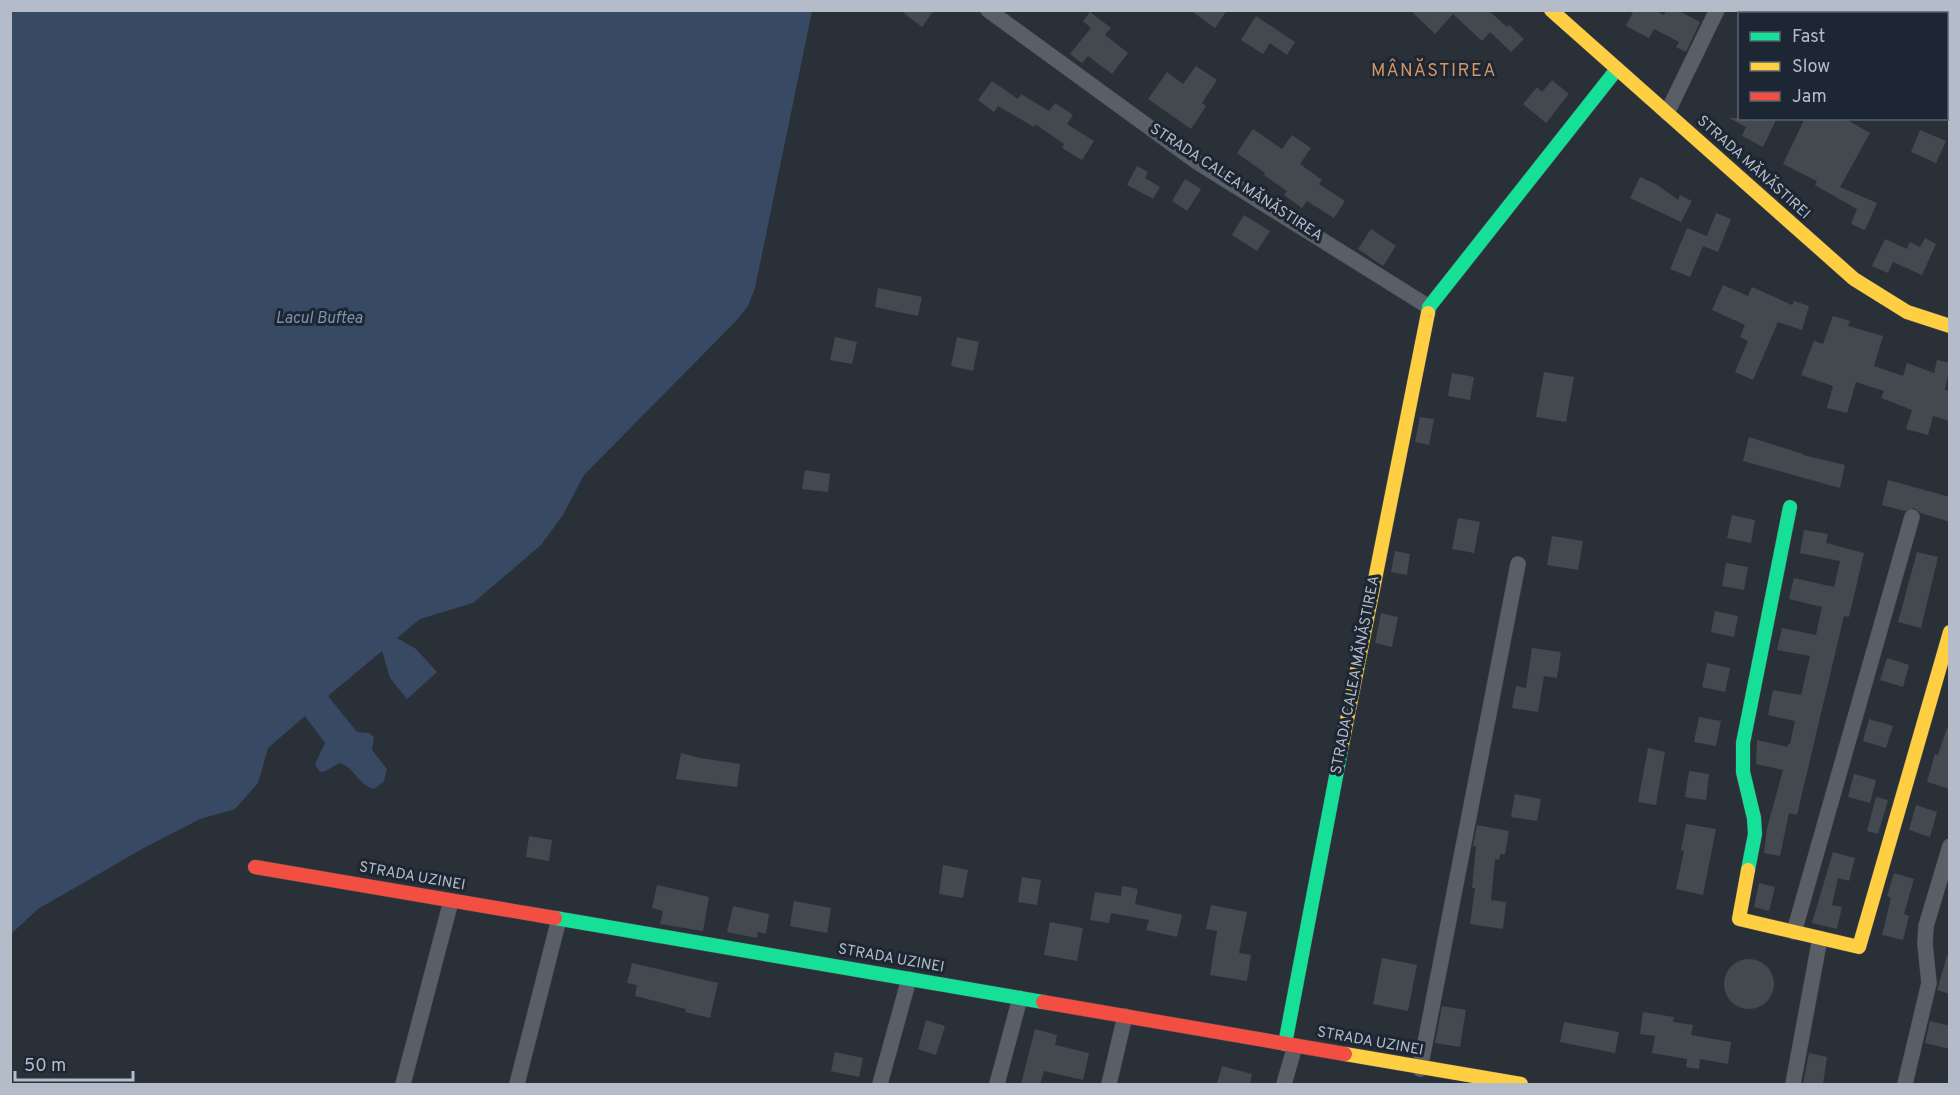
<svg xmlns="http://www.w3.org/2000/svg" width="1960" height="1095" font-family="Overpass,sans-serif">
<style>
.water{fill:#384963}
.building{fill:#444950}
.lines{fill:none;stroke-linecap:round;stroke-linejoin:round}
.street-casing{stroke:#484c53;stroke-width:16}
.fast-casing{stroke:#484c53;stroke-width:15}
.slow-casing{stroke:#484c53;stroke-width:15}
.jam-casing{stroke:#484c53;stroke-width:15}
.street{stroke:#5a5e66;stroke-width:15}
.fast{stroke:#16e098;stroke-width:14}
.slow{stroke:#ffcf43;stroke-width:14}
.jam{stroke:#f24e42;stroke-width:14}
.labels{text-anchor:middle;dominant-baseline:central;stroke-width:6;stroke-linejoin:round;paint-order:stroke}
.street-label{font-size:15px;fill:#b4bcc9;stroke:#1d2633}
.water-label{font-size:16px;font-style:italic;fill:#7c92b1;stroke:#1d2633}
.quarter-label{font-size:18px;letter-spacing:1.5px;fill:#d59563;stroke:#1d2633}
</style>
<rect width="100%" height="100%" fill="#2a3038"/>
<path class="water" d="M11,10L812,11L755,288L748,306L736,321L584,475L563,515L541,545L473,603L420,619L397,638L416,649L437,672L407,699L390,678L382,651L328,696L357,732L369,733L374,737L372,750L387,769L384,781L374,789C358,785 355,768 340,763L323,772L319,771L315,764L325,743L305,716L268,748L258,783L235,809L200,819L142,849L38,909L11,934Z"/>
<g class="building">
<polygon points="900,10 934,10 922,27"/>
<polygon points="1190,10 1227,10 1215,28"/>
<polygon points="1410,10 1488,10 1507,27 1509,25 1524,39 1511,52 1490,32 1482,41 1453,14 1435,34"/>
<polygon points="1634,10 1654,10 1664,15 1666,10 1677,10 1700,22 1686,52 1676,47 1679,42 1654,29 1649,38 1626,26"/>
<polygon points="1090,12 1111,28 1105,35 1128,53 1112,74 1088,56 1082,63 1070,54 1091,28 1083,21"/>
<polygon points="1256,16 1295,42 1287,55 1270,43 1263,54 1241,40"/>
<polygon points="1196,66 1217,80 1202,103 1206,106 1191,129 1148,99 1167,72 1183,84"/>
<polygon points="1552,80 1569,94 1546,123 1523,104 1537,87 1542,92"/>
<polygon points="992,81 1018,99 1021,94 1049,111 1055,103 1073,115 1067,124 1094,141 1082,160 1062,148 1064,144 1035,124 1034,127 998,106 994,112 978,100"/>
<polygon points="1729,118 1777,118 1763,147 1742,136 1746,127"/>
<polygon points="1805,118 1844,118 1870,133 1840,187 1877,203 1865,230 1851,224 1857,209 1815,185 1817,181 1783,164"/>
<polygon points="1253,129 1282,149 1292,135 1311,148 1300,164 1322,180 1319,184 1345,201 1334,218 1307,201 1302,208 1284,195 1287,191 1264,175 1265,173 1237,153"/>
<polygon points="1920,130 1946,141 1936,163 1911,152"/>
<polygon points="1137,166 1148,172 1145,178 1160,187 1153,199 1127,185"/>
<polygon points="1640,177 1656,184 1678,200 1680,195 1692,201 1681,222 1630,198"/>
<polygon points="1185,179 1201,189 1187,211 1172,201"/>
<polygon points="1716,213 1731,219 1718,252 1703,246 1690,277 1670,269 1687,228 1707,236"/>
<polygon points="1244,215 1270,231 1257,251 1232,235"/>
<polygon points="1371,229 1396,246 1383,266 1358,249"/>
<polygon points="1925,238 1936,244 1922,275 1893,262 1888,273 1872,266 1885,239 1907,249 1910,242 1920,247"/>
<polygon points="1723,285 1748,296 1752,287 1792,305 1794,301 1809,306 1802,330 1778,322 1753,380 1735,372 1748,341 1740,337 1745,325 1712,310"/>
<polygon points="878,288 922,297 918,316 875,307"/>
<polygon points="1833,316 1850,321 1848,326 1883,336 1874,366 1903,376 1907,363 1934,373 1937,360 1950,363 1945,390 1950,391 1950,421 1933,416 1928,435 1906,429 1912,410 1881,398 1884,391 1856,382 1847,413 1827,408 1833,386 1801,375 1814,341 1823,344"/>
<polygon points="835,337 857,342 852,364 830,360"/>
<polygon points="957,337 979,342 973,371 951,366"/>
<polygon points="1544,372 1574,377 1566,422 1536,417"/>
<polygon points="1452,373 1474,377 1470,400 1448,396"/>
<polygon points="1420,417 1434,419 1429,445 1415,442"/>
<polygon points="1749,437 1803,454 1803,455 1845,465 1840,488 1743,461"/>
<polygon points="805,470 830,474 828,492 802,489"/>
<polygon points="1888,480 1950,497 1950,522 1921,513 1914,508 1905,511 1882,505"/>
<polygon points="1732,515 1755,520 1751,543 1727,538"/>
<polygon points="1458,518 1480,522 1474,553 1452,549"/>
<polygon points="1804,530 1828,534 1826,543 1864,553 1849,617 1844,616 1797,815 1789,813 1780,856 1764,853 1767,828 1783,770 1756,764 1757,740 1788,747 1788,744 1790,744 1795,721 1768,715 1773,690 1801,695 1810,656 1777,650 1782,628 1816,635 1822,607 1789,599 1794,578 1834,587 1840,561 1800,553"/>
<polygon points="1552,536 1583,541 1578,570 1547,565"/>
<polygon points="1395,551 1410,554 1407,575 1391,572"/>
<polygon points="1917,552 1938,557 1921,628 1898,622"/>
<polygon points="1726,563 1748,567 1744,590 1722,586"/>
<polygon points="1715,611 1738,616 1734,637 1711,632"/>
<polygon points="1381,613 1398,617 1392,647 1375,643"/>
<polygon points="1532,648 1561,652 1557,678 1544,676 1538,712 1512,708 1516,686 1526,688"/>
<polygon points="1887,658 1909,665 1903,687 1880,680"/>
<polygon points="1707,663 1730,668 1725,692 1702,687"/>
<polygon points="1699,717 1721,721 1716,746 1694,742"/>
<polygon points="1869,719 1893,726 1886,748 1863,741"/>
<polygon points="1947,728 1950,729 1950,789 1927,782 1935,754 1938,755"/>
<polygon points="1648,748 1665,752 1656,805 1638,802"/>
<polygon points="681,753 700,758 740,764 737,787 676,779"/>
<polygon points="1689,771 1709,774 1706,800 1685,797"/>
<polygon points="1854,774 1876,780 1870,803 1848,797"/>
<polygon points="1515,794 1541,799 1537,821 1511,817"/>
<polygon points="1876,797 1888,800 1878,834 1867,831"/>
<polygon points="1916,805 1937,812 1930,837 1909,830"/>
<polygon points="1686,824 1716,829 1703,895 1676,889 1684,851 1681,850"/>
<polygon points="1477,825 1509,831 1505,854 1500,854 1499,860 1495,859 1491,900 1506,902 1503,929 1470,924 1475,888 1472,888 1475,856 1476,846 1473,846"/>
<polygon points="529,836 552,840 549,861 526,857"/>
<polygon points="1833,852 1855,858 1849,881 1838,878 1832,905 1842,907 1837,929 1812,923"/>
<polygon points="943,865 968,870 963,898 939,894"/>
<polygon points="1894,873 1914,879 1904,914 1909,916 1903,940 1882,935 1891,898 1887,896"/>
<polygon points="1022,877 1041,880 1037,905 1018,902"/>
<polygon points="1759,883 1775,887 1769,911 1754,907"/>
<polygon points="657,885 709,897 703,931 660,924 663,911 652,908"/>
<polygon points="1122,886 1138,889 1135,904 1182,915 1177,937 1146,930 1149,920 1111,913 1109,923 1090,920 1095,892 1121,896"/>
<polygon points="794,901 831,908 827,933 790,926"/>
<polygon points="1211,905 1247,912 1239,953 1251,955 1247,981 1210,975 1217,931 1206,929"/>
<polygon points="733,906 769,914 766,934 758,932 757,938 727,932"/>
<polygon points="1050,922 1083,928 1077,961 1044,955"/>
<polygon points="1947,956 1950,957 1950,994 1937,990"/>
<polygon points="1382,958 1417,965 1408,1011 1373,1004"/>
<circle cx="1749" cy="984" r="25"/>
<polygon points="632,963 718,983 710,1018 685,1012 686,1009 635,996 637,985 627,983"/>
<polygon points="1442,1006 1466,1010 1460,1047 1435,1043"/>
<polygon points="1643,1012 1674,1017 1673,1022 1693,1025 1691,1035 1731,1042 1728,1064 1700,1059 1699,1069 1686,1067 1687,1059 1652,1053 1655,1036 1640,1034"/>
<polygon points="926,1020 945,1026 936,1055 918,1049"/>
<polygon points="1930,1021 1950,1026 1950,1049 1925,1043"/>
<polygon points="1564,1022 1619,1032 1615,1053 1560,1042"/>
<polygon points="1035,1029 1057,1035 1055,1045 1089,1053 1083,1080 1044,1071 1040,1084 1021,1084"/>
<polygon points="835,1052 863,1058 859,1077 831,1071"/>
<polygon points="1809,1053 1827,1057 1823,1084 1803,1084"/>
<polygon points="1222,1066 1252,1074 1250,1084 1217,1084"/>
</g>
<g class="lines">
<g class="street-casing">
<g id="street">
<polyline points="988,10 1197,162 1429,307"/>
<polyline points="1667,113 1717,10"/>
<polyline points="1794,932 1912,517"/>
<polyline points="1420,1069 1518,564"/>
<polyline points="403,1084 451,901"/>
<polyline points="517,1084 559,919"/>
<polyline points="880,1084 909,979"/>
<polyline points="997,1084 1020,998"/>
<polyline points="1109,1084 1125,1016"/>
<polyline points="1284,1084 1295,1046"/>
<polyline points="1793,1084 1820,938"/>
<polyline points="1905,1084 1929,983 1925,944 1926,926 1950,846"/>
</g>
</g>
<g class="fast-casing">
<g id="fast">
<polyline points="1428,313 1429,307 1617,69"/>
<polyline points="1748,870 1755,834 1754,818 1743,772 1743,743 1790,507"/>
<polyline points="555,918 1043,1002"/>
<polyline points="1285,1044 1342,745"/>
</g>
</g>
<g class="slow-casing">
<g id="slow">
<polyline points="1551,10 1854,279 1907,312 1950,326"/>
<polyline points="1342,745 1428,313"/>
<polyline points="1748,870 1739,919 1859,947 1950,632"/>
<polyline points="1345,1054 1521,1084"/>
</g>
</g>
<g class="jam-casing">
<g id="jam">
<polyline points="255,867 555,918"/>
<polyline points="1043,1002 1345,1054"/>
</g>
</g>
<use href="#street" class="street"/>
<use href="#fast" class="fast"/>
<use href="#slow" class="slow"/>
<use href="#jam" class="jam"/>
</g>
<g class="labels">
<g class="street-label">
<text transform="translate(1753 168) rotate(42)">STRADA MĂNĂSTIREI</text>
<text transform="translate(1236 183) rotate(33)">STRADA CALEA MĂNĂSTIREA</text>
<text transform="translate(1356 675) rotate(-79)">STRADA CALEA MĂNĂSTIREA</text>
<text transform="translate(412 877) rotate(10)">STRADA UZINEI</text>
<text transform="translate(891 959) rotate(10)">STRADA UZINEI</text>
<text transform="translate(1370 1042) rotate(10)">STRADA UZINEI</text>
</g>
<g class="water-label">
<text x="319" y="319">Lacul Buftea</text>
</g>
<g class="quarter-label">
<text x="1434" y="71">MÂNĂSTIREA</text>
</g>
</g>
<rect width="1960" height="1095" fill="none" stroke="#b4bcc9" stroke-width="24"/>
<rect x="1738" y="12" width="210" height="108" fill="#1d2633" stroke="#59626f" stroke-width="1.5"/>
<rect x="1750" y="32" width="30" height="9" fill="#16e098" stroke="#59626f" stroke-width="1.5"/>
<text x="1792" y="42" font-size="18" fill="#b4bcc9">Fast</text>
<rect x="1750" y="62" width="30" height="9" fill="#ffcf43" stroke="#59626f" stroke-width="1.5"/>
<text x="1792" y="72" font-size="18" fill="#b4bcc9">Slow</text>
<rect x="1750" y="92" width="30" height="9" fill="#f24e42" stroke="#59626f" stroke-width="1.5"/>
<text x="1792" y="102" font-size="18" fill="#b4bcc9">Jam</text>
<path d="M15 1071v9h118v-9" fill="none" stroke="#b4bcc9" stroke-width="3"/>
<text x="24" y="1071" font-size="18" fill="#b4bcc9" stroke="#1d2633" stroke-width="4.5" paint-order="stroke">50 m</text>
</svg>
